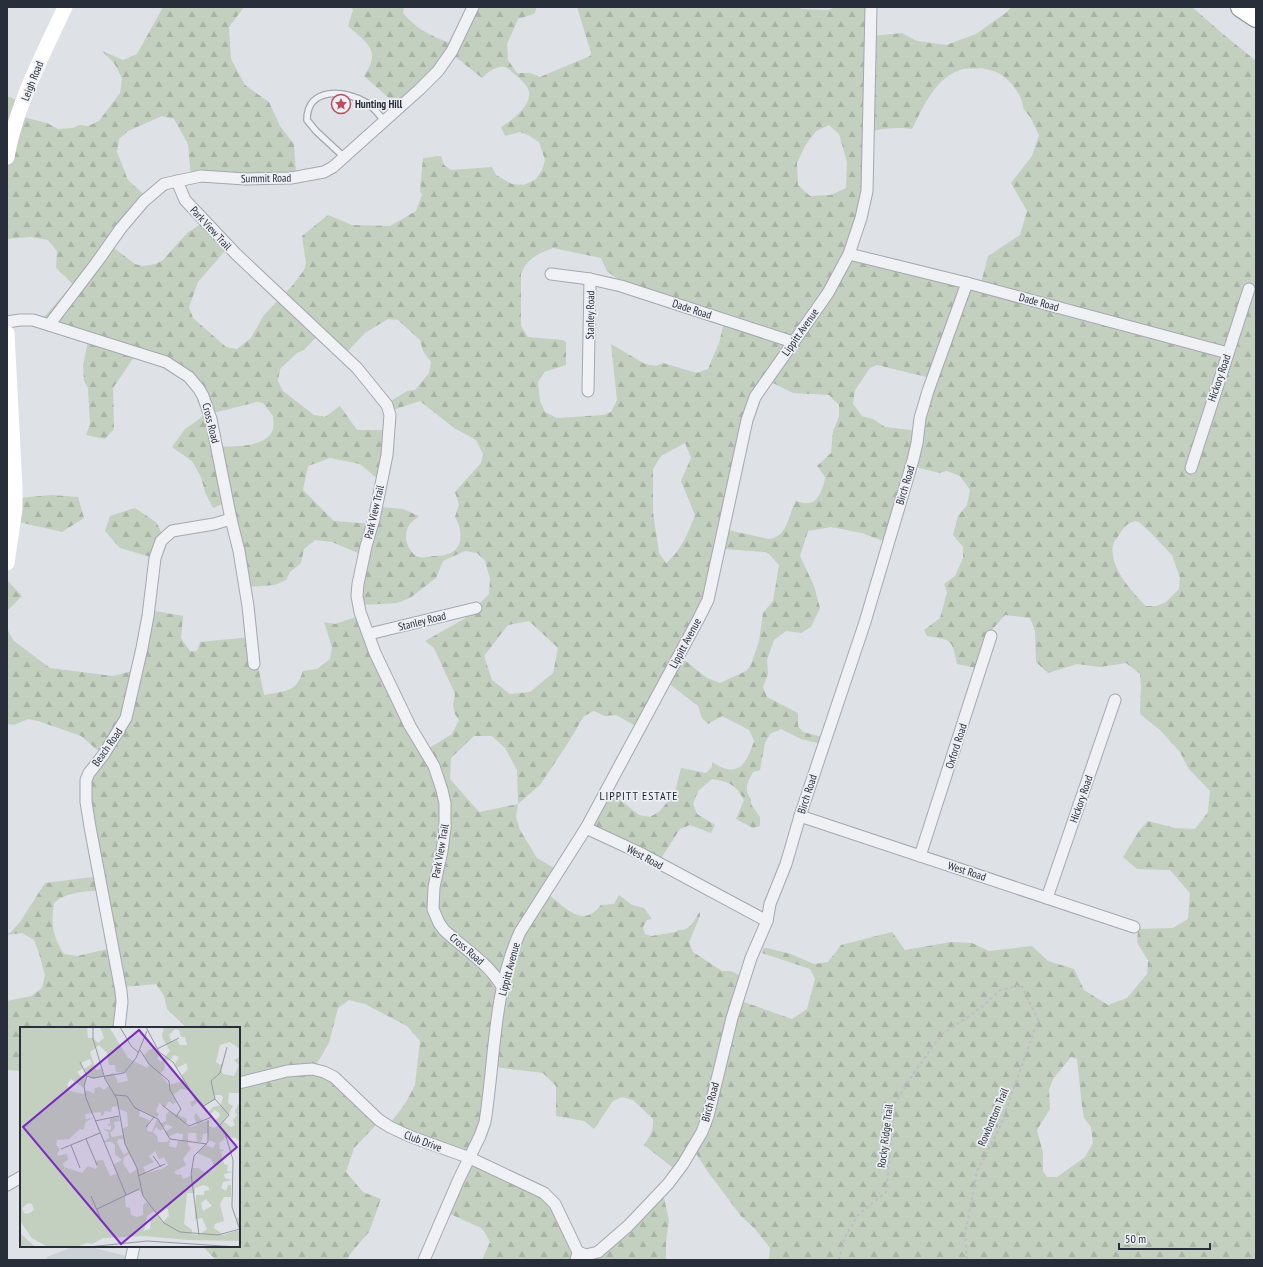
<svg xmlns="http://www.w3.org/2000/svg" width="1263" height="1267" font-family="'PT Sans Narrow',sans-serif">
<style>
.built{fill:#ccd0d7}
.forest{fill:url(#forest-firs);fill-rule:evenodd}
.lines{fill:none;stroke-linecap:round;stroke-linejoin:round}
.lane-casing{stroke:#a4a8af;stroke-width:8}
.street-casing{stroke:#a4a8af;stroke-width:13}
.highway-casing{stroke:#868e9b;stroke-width:22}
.path{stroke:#bcbfc5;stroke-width:2;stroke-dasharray:3 3;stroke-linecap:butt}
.lane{stroke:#f0f1f5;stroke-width:5.5}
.street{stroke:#f0f1f5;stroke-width:11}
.secondary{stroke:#fff;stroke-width:15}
.highway{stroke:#fff;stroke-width:20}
.labels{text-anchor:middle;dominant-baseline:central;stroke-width:3.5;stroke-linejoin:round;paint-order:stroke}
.street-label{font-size:11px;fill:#282f3b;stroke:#edeff4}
.poi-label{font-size:11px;font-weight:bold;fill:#282f3b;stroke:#edeff4;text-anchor:start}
.neighbourhood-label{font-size:12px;letter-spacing:1px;fill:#1b202c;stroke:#edeff4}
.inset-road{fill:none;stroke:#959aa2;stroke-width:1}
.view{fill:#7b2cbf;fill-opacity:0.15;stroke:#7b2cbf;stroke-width:2}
.inset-edge{fill:none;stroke:#282f3b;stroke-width:2}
</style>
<defs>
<pattern id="forest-firs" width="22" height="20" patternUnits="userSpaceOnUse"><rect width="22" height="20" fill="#c3cfbf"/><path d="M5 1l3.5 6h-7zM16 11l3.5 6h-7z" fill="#a8b2a5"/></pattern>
</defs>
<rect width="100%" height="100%" fill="#dee1e6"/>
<polygon class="built" points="75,1246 87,1246 130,1257 132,1260 46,1260 47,1257"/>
<g class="forest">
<path d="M163,7H244L229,27L231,59L245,85L269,102L280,126L294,144L296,174L191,178L188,144L174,119L162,116L128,131L119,139L117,152L128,180L147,197L110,245L135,264L142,266L156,264L163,260L187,233L207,220L231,244L198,282L189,307L193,318L226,347L237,349L251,338L264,315L292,286L304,270L306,263L302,236L328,215L352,225L390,226L416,211L422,195L420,191L423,158L441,156L444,165L451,170L492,167L496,175L512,184L524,185L536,179L542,170L545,160L539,142L528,135L520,132L505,136L501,127C511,121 531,107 529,92C528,85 519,78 513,73C510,70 506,66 500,67C493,68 487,73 482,78L452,54L399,107L364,76C382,49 367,44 348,26L353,10L351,7H404L403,13C418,31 434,37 455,45L474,7H537L534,14L518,19L507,44L508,60L517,73H530L540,77L590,56L591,53L577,7H799L802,9L828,10L835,7H872V36L902,33L917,41L946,45L976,34L1007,12L1011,7H1192L1223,34L1256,61V1260H769L770,1248L755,1229L741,1216L708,1172L695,1152L677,1171L644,1145C650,1136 654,1130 653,1119L633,1100L622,1097L613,1101L594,1129L584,1121L556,1116V1086L543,1073L495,1067L472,1157L534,1181L557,1198L573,1238L577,1260H482L490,1242L484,1231L481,1228L446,1212L470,1160L388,1126L405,1104L415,1085L420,1041L407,1026L365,1004L349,1000L338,1008L329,1043L317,1063L319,1067L376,1120L375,1126L354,1148L346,1172L363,1192L381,1199L369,1232L351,1253L347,1260H216L206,1250L204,1246H239V1028H187L167,1009L164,996L156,984L124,987L119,1028H21V1071L7,1070V1001L31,996L42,988L45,975L38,950L34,940L22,933L7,935V932L10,933L20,922L45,883L101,876L89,783L103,755L81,736L38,721L28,719L14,725L7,724V629L14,641L50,668L113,676L136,670L149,610L183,616L181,638L190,651H197L200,642L251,637L253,640L264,695C286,690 295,694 303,671L317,669L330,659L332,647L324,622L335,624L362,615L426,750L452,734L459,720L455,714L453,705L455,694L434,648L425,641L464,619L489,594L490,579L485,561L477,553L465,551L443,561L436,578L410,598L397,603L362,605L360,598L365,556L332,542L315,540L304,549L301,563L290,572L286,580L275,585L245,587L228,504L220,505L213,508L205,492L201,477L192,461L172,447L185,429L198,420L210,409L187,371L139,350L113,388L114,429L105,439L86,435L90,424L88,388L84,381L83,365L89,337L47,320L44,317L73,284L56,268L57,251L48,240L31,237L7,239V96L21,102L19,116L47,123L58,129L73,128L79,125L88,126L99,121L120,93L122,78L114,63L102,51L123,60L137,54ZM982,68C988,70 996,71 1000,74C1010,79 1024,98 1023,108L1030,117L1039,135L1032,156L1011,183L1027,211L1020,235L988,256L980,287L852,250L870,192V132C882,128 899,127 912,129C924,106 935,77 963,69C969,68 976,69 982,68ZM829,125L839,134L847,162L846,188L831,195L810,196L798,185L797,163L805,146L816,131ZM553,248L601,258L607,271L620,281L725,319L719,343L708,369L697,373L663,363L656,366L645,364L611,344L617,400L611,412L603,415L557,418L545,412L540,401L538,382L544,372L566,365V342L563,340L528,337L521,326V274C526,259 539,253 553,248ZM388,319L398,320L420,340L423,351L431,362L429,373L415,390L407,391L391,401L387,406L390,411L420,401L454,428L476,440L483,454L481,463L455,492L459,504L455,517C462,528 465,549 448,554C444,556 438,556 433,556C427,557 419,559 415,555C410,551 407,545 406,539C406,526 410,523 419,516L403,509L382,507L372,524L334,521L303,490L308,466L330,458L360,464L380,481L388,430H357L340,406L325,417L314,415L283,391L278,381L280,369L297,353L304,350L320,333L347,352L365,333ZM877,365L931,378L920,431L885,427L873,419L862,416L853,404L855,390L870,368ZM769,381L793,393L829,395L839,405V417L833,431L831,453L817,466L825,477C824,486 819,502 809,503C805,504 800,502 796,501C787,516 789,536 769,539L728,530L748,418ZM257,402L263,403L273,416C273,420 274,425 273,429C267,448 234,446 218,447L211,410L217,412ZM685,443L691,458L681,481L695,515C688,533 681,551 666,563L659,553L653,512V469L661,456ZM916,467L939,473L947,471L960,476L970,490L967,505L958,516L953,535L963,547V558L955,576L944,584L947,592L940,618L924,630L927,636C952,640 952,639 957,664L976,668L990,632L1005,615L1030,618L1035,631L1036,662L1048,673L1077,664L1100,667L1126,663L1140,674L1141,687L1140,714L1160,730L1180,752L1188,768L1210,791L1208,812L1195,829L1175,828L1148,821L1139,831L1123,857L1137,869L1170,870L1190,893L1188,919L1173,928L1138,929L1137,943L1148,960L1147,974L1127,998L1108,1005L1084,990L1074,969L1048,961L1032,946L989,951L972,943L951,942L905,950L892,932L841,945L828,962L814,964L791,954L767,948H763L762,953L810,969L815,979L807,1009L792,1019L744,1002V999L750,980L731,971H722L693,952L689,942L700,916V911C694,921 690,931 678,930L676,932L651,936L645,934L643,927L647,920L652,919L644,908L632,905L619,895L614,904L601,905C582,929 566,908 547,893L559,871L537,858L520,830L516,817L518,804L540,785L568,743L584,716L594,711L605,716L616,715L639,728L668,683L698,706L702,718L708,724L722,716L749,730L754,741C746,765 738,779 712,762V767L706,773L681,768L675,792L660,811L650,817L639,815L614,795L608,792L591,824L660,860L680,829L690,825L711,833L715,825L697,814L693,804L698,791L712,779C729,782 736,784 744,800L736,819L753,828L760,826V817L751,804V799C743,789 748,782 753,772L760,770L765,743L770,734L781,729L801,739L829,746L831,742L830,739L803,732L798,726V713L767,697L763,687L768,674L767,660L774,640L786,631L801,633L811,627L820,608L814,586L800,556L808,531L831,527L862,533L891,544ZM1135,521L1139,522L1151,533L1172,555L1180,578L1179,589L1166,602L1157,606H1146C1132,592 1106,564 1114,542C1115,540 1118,537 1119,535C1124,527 1126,524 1135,521ZM724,549L765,552L769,554L779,565L773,601L763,613L759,641L751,665L746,671L720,683L707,678L682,658ZM529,621L558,648L553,673L530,692L510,694L492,680L484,656L508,625ZM474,736H492L505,748L517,770L518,804L479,812L450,779L451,758ZM102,890L112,948L77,956L64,954C52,936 51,923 54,903C68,891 85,892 102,890ZM1071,1057L1077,1059L1082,1106L1084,1118L1091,1127L1093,1143L1085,1157L1057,1177H1047L1043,1171V1153L1037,1130L1050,1109L1049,1090L1053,1079Z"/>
<polygon points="7,435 19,498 51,495 78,497 84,518 62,532 19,522 17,529 7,573"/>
<polygon points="135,508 156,522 164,537 154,558 120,548 105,531 110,516"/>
<polygon points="7,580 22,596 7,611"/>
<polygon points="661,1191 664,1198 669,1220 666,1242 666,1260 593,1260 585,1253 599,1250"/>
</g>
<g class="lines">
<g class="lane-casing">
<path id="lane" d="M344,157L316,131L307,120C307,86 346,90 367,103C374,108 379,114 384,121"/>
</g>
<g class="street-casing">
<g id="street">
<path d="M177,181L185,200L236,254L357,368L387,405L390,415L387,455L374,519L366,546L358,584L357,596L360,612L375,653L410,726L434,766L442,790L445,803V828L442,851L434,887L433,909L439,923L444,930C464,949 489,963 503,988"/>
<polyline points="849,254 967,283 1228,353"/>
<polyline points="551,274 590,279 621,286 793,342"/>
<polyline points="7,322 20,320 33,320 166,362 189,377 199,389 203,396 211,419 231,519 239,551 248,606 254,664"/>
<polyline points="49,325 97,262 121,228 144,201 164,184 201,176 245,179 291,178 324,172 333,167 420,89 438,71 452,51 473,7"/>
<polyline points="588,391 590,279"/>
<polyline points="1191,468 1249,289"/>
<polyline points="369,634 476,608"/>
<polyline points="800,816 1134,927"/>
<polyline points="586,828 642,854 767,921"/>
<polyline points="920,856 991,636"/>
<polyline points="1047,898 1115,700"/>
<polyline points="119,1028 122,1002 121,991 90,827 86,802 86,780 89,773 104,754 126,718 142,648 148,616 155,558 161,541 172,531 214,524 231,519"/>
<polyline points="239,1083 287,1071 312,1069 324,1072 334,1077 379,1120 390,1127 409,1136 470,1158 544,1193 555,1204 578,1252 576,1260"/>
<polyline points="7,1185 21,1177"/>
<polyline points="578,1252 586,1255 598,1252 628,1226 668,1184 683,1164 702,1132 708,1116 732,1018 751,958 767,921 770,904 786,864 800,816 865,622 913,460 917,443 920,418 928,391 967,283"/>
<polyline points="131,1260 134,1246"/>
<path d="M424,1260L459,1179L480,1136L485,1122C495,1059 493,991 520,932L586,828L699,618L708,600L747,420L755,397L828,293L849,254L861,218L867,191L871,7"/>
</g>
</g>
<g class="highway-casing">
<polyline id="highway" points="1241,7 1256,17"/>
</g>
<polyline class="path" points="839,1260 844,1239 858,1215 886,1192 895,1103 913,1074 941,1035 982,1007 1000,990 1021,985 1038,1020 1000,1127 977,1171 965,1234 967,1260"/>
<use href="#lane" class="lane"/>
<use href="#street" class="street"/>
<g class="secondary">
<path d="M7,157C16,105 43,55 65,7"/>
<polyline points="7,333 15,488 15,509 7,563"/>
</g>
<use href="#highway" class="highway"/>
</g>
<defs>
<g id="sight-ring" transform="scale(1)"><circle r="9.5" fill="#edeff4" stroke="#c04d5c" stroke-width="1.5"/><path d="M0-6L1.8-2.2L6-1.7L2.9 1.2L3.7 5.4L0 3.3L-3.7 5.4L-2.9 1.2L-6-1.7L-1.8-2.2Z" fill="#c04d5c"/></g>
</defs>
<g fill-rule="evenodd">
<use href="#sight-ring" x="341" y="104"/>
</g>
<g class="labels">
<g class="street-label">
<text transform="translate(32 81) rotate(-68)">Leigh Road</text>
<text transform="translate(266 178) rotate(-1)">Summit Road</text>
<text transform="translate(211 228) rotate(47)">Park View Trail</text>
<text transform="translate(1039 302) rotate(15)">Dade Road</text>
<text transform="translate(692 309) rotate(18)">Dade Road</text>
<text transform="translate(590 315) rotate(-89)">Stanley Road</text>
<text transform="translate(800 332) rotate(-55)">Lippitt Avenue</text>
<text transform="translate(1219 378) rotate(-71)">Hickory Road</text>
<text transform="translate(211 423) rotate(76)">Cross Road</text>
<text transform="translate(905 485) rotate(-73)">Birch Road</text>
<text transform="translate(374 512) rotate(-77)">Park View Trail</text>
<text transform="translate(422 621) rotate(-14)">Stanley Road</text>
<text transform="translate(685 643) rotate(-62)">Lippitt Avenue</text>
<text transform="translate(956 746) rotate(-72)">Oxford Road</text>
<text transform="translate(107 747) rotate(-55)">Beach Road</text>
<text transform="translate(807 794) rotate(-72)">Birch Road</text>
<text transform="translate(1081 799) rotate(-71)">Hickory Road</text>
<text transform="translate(440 851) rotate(-80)">Park View Trail</text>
<text transform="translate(645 857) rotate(28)">West Road</text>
<text transform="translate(967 871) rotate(18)">West Road</text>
<text transform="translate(467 949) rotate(41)">Cross Road</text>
<text transform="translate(509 969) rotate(-75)">Lippitt Avenue</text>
<text transform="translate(710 1102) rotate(-75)">Birch Road</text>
<text transform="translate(993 1117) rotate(-67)">Rowbottom Trail</text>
<text transform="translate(885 1136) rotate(-83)">Rocky Ridge Trail</text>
<text transform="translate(423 1141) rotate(21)">Club Drive</text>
</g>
<g class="poi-label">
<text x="355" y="104">Hunting Hill</text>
</g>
<g class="neighbourhood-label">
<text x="639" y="795">LIPPITT ESTATE</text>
</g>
</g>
<g transform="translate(20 1027)">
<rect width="220" height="220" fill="#dee1e6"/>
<path d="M0,0H67L68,11H73L78,16L84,11L80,0H89L108,31L127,41L129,38L124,28L129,23L135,20L140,27L137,32L141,35L150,24L143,12L142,7L144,3L142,0H220V22L210,15L200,18L196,35L200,38L204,35L201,43L203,47L214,49L219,38L214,33L220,30V66H209L208,76L213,79L204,95L211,100L215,98L213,93L217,88L215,84L220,74V116L216,111L207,110L199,116L200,122L204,123L201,125L204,137L208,138L207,144L213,145L204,147L205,151L212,153L203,155L201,161L206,164L208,158H211V170H204L200,177L204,194L195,197L194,201L203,208L219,203L216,192L220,189V214L169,213L123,209L83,211L72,217L67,216L56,220H28L12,211L0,194ZM155,2L159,3L161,10H165L167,18H160L157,13L152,15L149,8ZM79,18L87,26L89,38H95L96,45L106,46L108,54L98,56L94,46L84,49L82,42L76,43L70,25ZM154,28L159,30L155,37L157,41L166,36L168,42L161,49L163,52L159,55L149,58L140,47L145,42L144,34L150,33ZM70,32L72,37L64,42L69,50L73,52L84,49L89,59L84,63L80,60L75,61L74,67L69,64H64V67L50,64L47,57L51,52L64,61L66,49H60L57,45L63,41L61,36ZM161,62L169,63L175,73L170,75L172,80L177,75L183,80L195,72V68H201L203,70L201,78L193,80L188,86L189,88L195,83L199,86L200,89L195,94L199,98L194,101L189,99V94L183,95L176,86L174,89L177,98L171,100L166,98L167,92L149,84L146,88V94L141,96L137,92L132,105L127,104L129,93L119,89L120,83L136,91L139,87L136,84L139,76L145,80L149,74L153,77L156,75L153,68ZM97,79L98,82L107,85L108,99L102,102L103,108L92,110L90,106L95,101L94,95L100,94L99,90L90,91V96L87,98L91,99V103L83,102L88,105L89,111L83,115H92L95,118V127L102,133L93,138L97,147L90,149L83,133L75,134L77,141L75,142L68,139L62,146L44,140L43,136L48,133L47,127L38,129L37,127L40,122L36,118L37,113L49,112L60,102L63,103L66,95L73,91L66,92L65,87L80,85L82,90L85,84L91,85L92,80ZM146,97L153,100L145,105L148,110L156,106L163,107L162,114H158L156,121L149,119L150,112L147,115H138L137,109L133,105L136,100L141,104ZM168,106H176L177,115H181L183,107L188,106L189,113L196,116L193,121L186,118L177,126L191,132L194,138L192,143L186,146L178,141H172L171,149L163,152L161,147L157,148L154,145L166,138L163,132L171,121L168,118ZM98,112H103L108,125L104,128L97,116ZM135,124L139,132L144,130L148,138L142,142L126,146L123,140L134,135L129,129ZM109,127L117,142L110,147L103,136L104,130ZM183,158L189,160V163L184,164V168H176L175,192L182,191L187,202L179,208L172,207V203L164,197L167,166H175V161ZM119,163L127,175L123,178V188L117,190L111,188L110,181L106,180L105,169ZM186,172L192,179L183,184L181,176ZM8,176L12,177L14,183L8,187L4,186L2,181ZM143,181L148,182L149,189L143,195L138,189L131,191L130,202L124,204L127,189L134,184L137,187ZM0,206L13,218L16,220H0Z" fill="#c3cfbf" fill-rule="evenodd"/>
<path class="inset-road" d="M73,0V12L85,52L97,72L105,117L117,141L123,169L144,196L160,205L198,208L220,202M100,0L111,19L119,26M126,0L139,25L153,35L177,74L205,106L213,133L212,180L220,203M137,22L159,11M120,23L129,37L149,54L150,63L161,82L156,90M60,35L67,49L73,51L104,46L116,31L127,4M67,49L64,59L66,71L106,168M95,68L107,69L115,81L138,92L150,112L187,117M142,78L169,99L192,90M182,80L195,72M75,94L99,89M200,98L209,88L195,72L191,54L200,46L207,20M126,100L134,90M66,112L77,138M51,118L60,141M41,122L80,106M133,129L141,140M118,149L145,137M71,169L80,190M77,182L119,162M179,208L171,147L174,129L188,115V93M68,220L127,214L218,220"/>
<path class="view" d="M119,3L217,120L101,217L3,100Z"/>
<rect width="220" height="220" class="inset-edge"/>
</g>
<rect width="1263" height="1267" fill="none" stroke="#282f3b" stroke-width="16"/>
<path d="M1119 1243v6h91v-6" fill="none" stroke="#282f3b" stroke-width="2"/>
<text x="1125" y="1243" font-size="12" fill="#282f3b" stroke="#edeff4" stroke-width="3" paint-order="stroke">50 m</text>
</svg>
